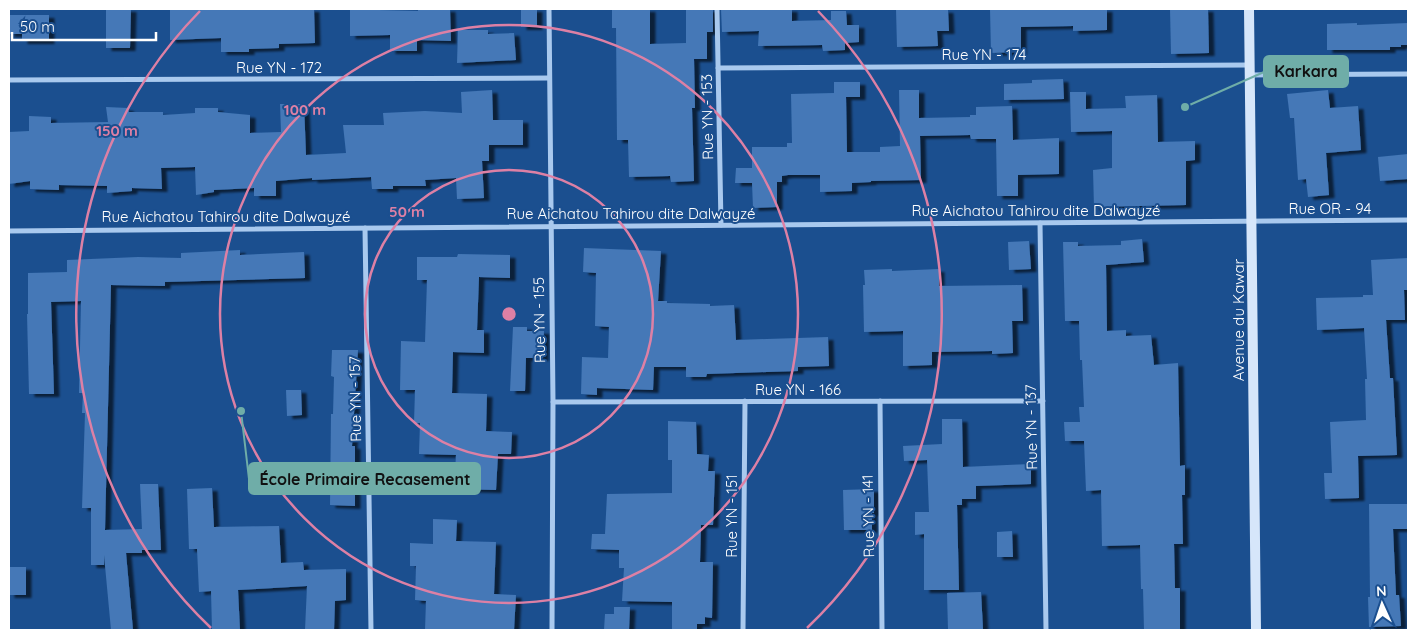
<svg xmlns="http://www.w3.org/2000/svg" width="1417" height="639" font-family="Quicksand,sans-serif">
<style>
.building{fill:#4478b7;filter:url(#shadow)}
.lines{fill:none;stroke-linecap:round;stroke-linejoin:round}
.street{stroke:#a9c9ee;stroke-width:5}
.secondary{stroke:#d6e6fa;stroke-width:10}
.ring{fill:none;stroke:#dd80a5;stroke-width:2.5}
.labels{text-anchor:middle;dominant-baseline:central;stroke-width:4;stroke-linejoin:round;paint-order:stroke}
.street-label{font-size:15px;fill:#fff;stroke:#1b4f8f}
.centre{fill:#dd80a5;stroke:#1b4f8f;stroke-width:2.5}
.ring-label{font-size:15px;text-anchor:middle;font-weight:bold;fill:#dd80a5;stroke:#1b4f8f;stroke-width:4;stroke-linejoin:round;paint-order:stroke}
.leader{fill:none;stroke:#6fada8;stroke-width:2}
.callout-dot{fill:#6fada8;stroke:#1b4f8f;stroke-width:2}
.callout{fill:#6fada8;stroke:#6fada8;stroke-width:2}
.callout-label{font-size:16px;text-anchor:middle;font-weight:bold;fill:#111}
</style>
<defs>
<filter id="shadow"><feDropShadow dx="5.5" dy="3" stdDeviation="1" flood-color="#0009"/></filter>
</defs>
<rect width="100%" height="100%" fill="#1b4f8f"/>
<g class="building">
<polygon points="106,9 131,9 130,48 106,48"/>
<polygon points="170,9 314,9 315,43 279,44 279,48 249,49 249,52 221,52 221,38 170,40"/>
<polygon points="379,9 379,10 418,11 418,9 450,9 451,41 417,40 417,51 390,51 390,35 350,36 350,10"/>
<rect x="521" y="9" width="16" height="18"/>
<polygon points="612,9 650,9 650,44 686,43 686,9 713,9 713,32 707,32 707,59 694,59 695,108 692,108 694,181 671,182 670,176 629,177 628,140 617,140 616,28 612,28"/>
<polygon points="721,9 792,9 792,21 831,20 831,11 846,11 847,25 859,25 859,42 845,43 845,50 823,51 822,45 758,46 759,31 722,32"/>
<polygon points="896,9 948,10 949,31 937,31 938,46 897,47"/>
<polygon points="990,9 1107,9 1107,30 1073,31 1073,26 1021,27 1021,52 991,53"/>
<polygon points="1170,9 1208,9 1209,53 1171,54"/>
<polygon points="9,15 49,15 49,41 22,41 22,34 9,34"/>
<polygon points="1357,23 1357,25 1408,23 1408,45 1401,45 1401,47 1390,47 1390,50 1327,50 1327,24"/>
<polygon points="458,30 488,30 488,34 514,33 516,60 457,63"/>
<polygon points="1063,79 1064,99 1004,100 1004,84 1032,83 1032,80"/>
<polygon points="834,82 860,82 860,97 846,97 847,152 880,152 880,147 900,146 899,90 919,90 919,118 970,117 970,115 976,115 976,107 1012,106 1013,140 1059,138 1059,174 1018,175 1018,196 997,196 996,139 971,139 970,135 920,136 921,180 871,181 871,182 852,183 852,191 820,192 820,175 788,175 782,176 782,182 777,182 777,207 753,208 752,183 735,183 736,168 752,168 752,147 787,147 787,143 792,143 791,94 834,93"/>
<polygon points="492,90 493,120 523,120 523,145 489,145 489,161 482,161 484,198 457,199 456,178 425,180 426,186 393,186 393,189 372,189 371,177 312,180 312,178 276,181 276,196 254,196 254,188 214,190 214,192 196,195 195,167 161,168 162,189 132,188 132,191 107,193 107,186 59,185 59,190 30,189 30,181 9,184 9,132 29,131 29,116 51,117 51,123 108,122 106,107 128,108 129,112 163,112 163,115 195,113 195,108 218,108 218,112 250,115 250,133 281,132 280,104 304,104 306,155 346,153 343,125 384,125 383,113 425,111 462,113 461,92"/>
<polygon points="1328,90 1330,108 1358,106 1361,150 1326,153 1329,195 1308,197 1306,179 1298,180 1294,118 1290,118 1287,94"/>
<polygon points="1070,92 1086,92 1086,109 1126,108 1125,96 1157,95 1158,142 1195,141 1195,160 1186,161 1186,205 1094,207 1093,170 1112,168 1112,131 1071,132"/>
<polygon points="1408,154 1408,179 1380,181 1378,157"/>
<polygon points="1142,239 1144,262 1106,265 1107,331 1126,330 1126,336 1151,335 1154,365 1178,363 1180,466 1185,465 1185,495 1182,495 1183,544 1174,544 1175,588 1180,588 1180,630 1144,630 1143,589 1141,589 1140,545 1102,546 1101,490 1086,491 1084,441 1065,441 1064,422 1080,422 1079,407 1084,407 1082,360 1080,360 1079,321 1065,321 1063,242 1078,242 1078,246 1121,245 1121,241"/>
<polygon points="1029,241 1031,269 1009,270 1008,242"/>
<polygon points="584,248 661,251 658,301 667,301 667,303 710,304 710,306 734,305 736,340 828,337 829,366 798,367 798,371 707,374 706,377 686,377 686,367 654,367 653,390 597,388 597,395 581,394 582,357 608,358 609,327 595,326 596,273 583,272"/>
<polygon points="240,250 240,255 304,252 305,278 165,282 165,286 111,285 105,530 142,529 140,484 158,484 161,550 142,550 142,553 126,553 133,630 111,630 104,555 104,565 91,565 91,508 82,508 85,413 82,413 83,393 79,393 81,301 51,302 54,394 29,394 27,314 28,314 28,273 67,272 67,260 138,257 181,258 181,253"/>
<polygon points="458,254 510,255 510,278 479,277 477,330 484,330 484,353 453,352 452,393 487,394 486,431 512,432 511,454 498,454 496,490 454,489 456,455 419,454 420,423 414,423 415,390 400,390 401,341 425,342 427,280 417,280 417,257 457,257"/>
<polygon points="1408,258 1408,290 1404,290 1405,320 1386,320 1390,378 1393,378 1397,455 1358,456 1359,498 1325,499 1324,473 1332,473 1330,422 1366,420 1365,379 1367,379 1364,328 1317,330 1316,298 1363,297 1363,295 1373,295 1371,260"/>
<polygon points="892,269 892,271 939,269 939,286 1022,285 1023,321 1012,321 1013,353 992,354 992,351 932,352 932,365 903,366 903,331 864,332 863,285 865,285 864,270"/>
<polygon points="513,327 527,327 527,331 544,331 543,358 526,358 525,391 510,391"/>
<polygon points="332,350 358,350 352,446 355,446 355,506 330,505 331,414 333,414 334,377 331,376"/>
<polygon points="286,390 301,390 302,415 287,416"/>
<polygon points="942,419 962,419 963,467 1031,464 1031,484 976,486 976,499 962,499 962,505 957,505 959,590 924,590 924,534 915,535 915,512 929,512 927,460 904,461 903,446 942,444"/>
<polygon points="668,421 696,422 697,454 709,455 708,471 715,471 713,525 701,525 700,562 713,562 712,618 705,617 705,624 697,624 697,630 672,629 672,602 622,601 624,568 619,568 619,550 591,549 592,534 605,534 607,494 672,493 672,460 668,460"/>
<polygon points="212,488 214,527 279,526 281,563 303,562 304,570 346,569 346,600 335,601 334,630 305,630 307,586 238,590 240,630 212,630 211,591 199,592 197,549 189,549 187,489"/>
<polygon points="874,489 874,513 872,513 872,530 844,530 843,490"/>
<polygon points="1369,504 1408,504 1408,529 1393,529 1396,595 1399,595 1401,626 1369,627 1368,597 1370,597"/>
<polygon points="433,519 457,520 456,541 496,542 494,594 516,595 514,630 425,630 426,601 415,600 416,566 410,566 410,543 433,544"/>
<polygon points="1012,531 1013,557 997,557 997,532"/>
<rect x="9" y="567" width="17" height="28"/>
<polygon points="981,592 983,629 948,630 947,593"/>
<polygon points="614,607 630,607 629,630 604,630 605,614 614,614"/>
</g>
<g class="lines">
<g class="street">
<polyline points="549,9 553,402 552,630"/>
<polyline points="717,9 721,225"/>
<polyline points="718,68 1250,65"/>
<polyline points="1250,75 1408,74"/>
<polyline points="9,80 549,78"/>
<polyline points="1040,223 1046,630"/>
<polyline points="365,228 371,630"/>
<polyline points="9,231 1408,220"/>
<polyline points="880,401 882,630"/>
<polyline points="553,402 1043,401"/>
<polyline points="743,630 745,401"/>
</g>
<polyline class="secondary" points="1249,9 1256,630"/>
</g>
<g class="ring">
<circle cx="509" cy="314" r="144"/>
<circle cx="509" cy="314" r="289"/>
<path d="M211 628A433 433 0 0 1 200 11M818 11A433 433 0 0 1 807 628"/>
</g>
<g class="labels">
<g class="street-label">
<text x="984" y="54">Rue YN - 174</text>
<text x="279" y="67">Rue YN - 172</text>
<text transform="translate(707 117) rotate(-91)">Rue YN - 153</text>
<text x="1330" y="208">Rue OR - 94</text>
<text x="1036" y="210">Rue Aichatou Tahirou dite Dalwayzé</text>
<text x="631" y="213">Rue Aichatou Tahirou dite Dalwayzé</text>
<text x="226" y="216">Rue Aichatou Tahirou dite Dalwayzé</text>
<text transform="translate(539 320) rotate(-91)">Rue YN - 155</text>
<text transform="translate(1238 320) rotate(-90)">Avenue du Kawar</text>
<text x="798" y="389">Rue YN - 166</text>
<text transform="translate(355 399) rotate(-91)">Rue YN - 157</text>
<text transform="translate(1031 427) rotate(-91)">Rue YN - 137</text>
<text transform="translate(731 516) rotate(-90)">Rue YN - 151</text>
<text transform="translate(868 516) rotate(-91)">Rue YN - 141</text>
</g>
</g>
<circle cx="509" cy="314" r="8" class="centre"/>
<g class="ring-label">
<text x="305" y="115">100 m</text>
<text x="117" y="136">150 m</text>
<text x="407" y="217">50 m</text>
</g>
<path class="leader" d="M1185 107L1264 72M241 411L249 479"/>
<g class="callout-dot">
<circle cx="1185" cy="107" r="5"/>
<circle cx="241" cy="411" r="5"/>
</g>
<g class="callout">
<rect x="1264" y="56" width="84" height="31" rx="5"/>
<rect x="249" y="463" width="231" height="31" rx="5"/>
</g>
<g class="callout-label">
<text x="1306" y="77">Karkara</text>
<text x="365" y="485">École Primaire Recasement</text>
</g>
<rect width="1417" height="639" fill="none" stroke="#ffffff" stroke-width="20"/>
<g transform="translate(1382 604) rotate(357)" stroke="#1b4f8f" stroke-width="4" paint-order="stroke">
<path d="M0-4L9 19L0 12L-9 19Z" fill="#ffffff"/>
<text y="-8" font-size="14" font-weight="bold" text-anchor="middle" fill="#ffffff">N</text>
</g>
<path d="M12 32v8h144v-8" fill="none" stroke="#ffffff" stroke-width="2.5"/>
<text x="20" y="32" font-size="15" fill="#ffffff" stroke="#1b4f8f" stroke-width="4" paint-order="stroke">50 m</text>
</svg>
